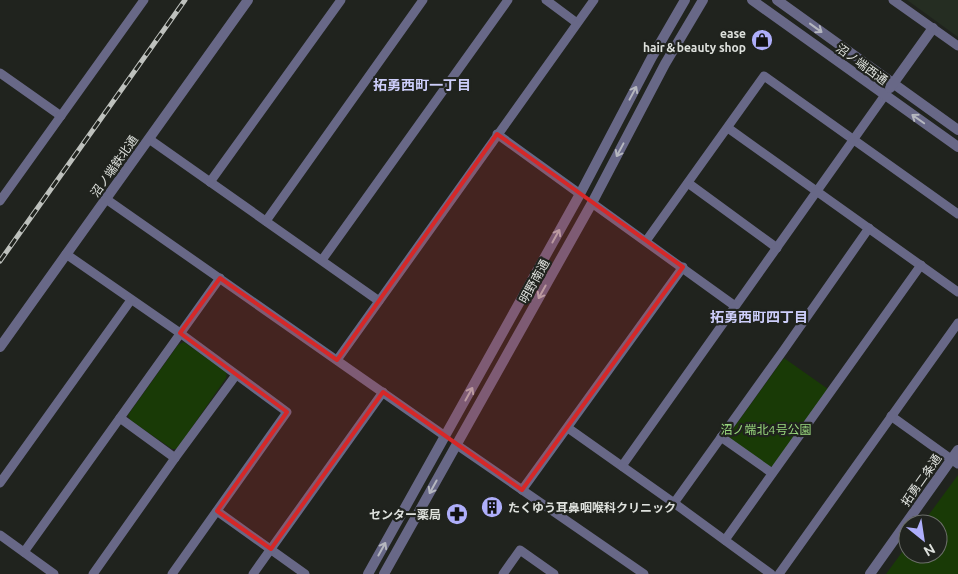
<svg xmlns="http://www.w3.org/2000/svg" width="958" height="574" font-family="Ubuntu,'Noto Sans JP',sans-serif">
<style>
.built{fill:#252d22}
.green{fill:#193a06}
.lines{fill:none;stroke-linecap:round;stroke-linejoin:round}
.minor{stroke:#686887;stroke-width:9}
.tertiary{stroke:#686887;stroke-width:10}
.rail-casing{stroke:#bec1bd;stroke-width:5}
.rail{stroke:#20231e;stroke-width:3;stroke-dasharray:9;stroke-linecap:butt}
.oneway{stroke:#b5b7bf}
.marked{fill:#d62828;fill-opacity:0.2;stroke:#d62828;stroke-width:4;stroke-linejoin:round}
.labels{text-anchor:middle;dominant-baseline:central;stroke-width:4.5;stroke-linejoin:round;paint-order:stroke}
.poi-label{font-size:12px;font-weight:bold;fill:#dee1dd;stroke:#20231e;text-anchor:end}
.street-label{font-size:12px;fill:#dee1dd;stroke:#20231e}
.park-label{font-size:12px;fill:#99d87e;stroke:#20231e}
.neighbourhood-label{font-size:14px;font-weight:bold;fill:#cdcefa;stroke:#20231e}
</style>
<rect width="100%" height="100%" fill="#20231e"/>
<polygon class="built" points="907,0 958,0 958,37"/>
<g class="green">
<polygon points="184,342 227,372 226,378 177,449 172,449 130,420 128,415 178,345"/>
<polygon points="784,358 828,389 774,466 768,467 727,437"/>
<polygon points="958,475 958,574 886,574 908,544 908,554 938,554 938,524 922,524"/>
</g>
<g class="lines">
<g class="minor">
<polyline points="546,0 577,23"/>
<polyline points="893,0 958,46"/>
<polyline points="0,73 61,116"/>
<polyline points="728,128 958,292"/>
<polyline points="497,134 580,194"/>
<polyline points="149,139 379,301"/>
<polyline points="210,182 341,0"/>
<polyline points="688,183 777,248"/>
<polyline points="106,199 445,436"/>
<polyline points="0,201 144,0"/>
<polyline points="592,203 735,306"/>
<polyline points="266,221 423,0"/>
<polyline points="646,241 764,76 958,214"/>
<polyline points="66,254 180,333 287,412 172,574"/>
<polyline points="322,260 508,0"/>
<polyline points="337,360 594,0"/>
<polyline points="891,416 958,464"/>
<polyline points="120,418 175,458"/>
<polyline points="568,428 674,503 771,574"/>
<polyline points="721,437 772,473"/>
<polyline points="457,445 644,574"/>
<polyline points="622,466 885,95"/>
<polyline points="0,483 131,300"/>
<polyline points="522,490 683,267"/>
<polyline points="674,503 783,351 869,228"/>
<polyline points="217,511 305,574"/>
<polyline points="0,535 54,574"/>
<polyline points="725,540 921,265"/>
<polyline points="24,552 220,278"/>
<polyline points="93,574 175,458 236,375"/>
<polyline points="253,574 383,392"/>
<polyline points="503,574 520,550 554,574"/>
<polyline points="779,574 958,323"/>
</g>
<g class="tertiary">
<polyline points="752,0 958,147"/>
<polyline points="777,0 958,130"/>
<polyline points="890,88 933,28"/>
<polyline points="0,347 248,0"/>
<polyline points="368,574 580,194 652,57 685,0"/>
<polyline points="384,574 592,203 665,64 703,0"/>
<polyline points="870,574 958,450"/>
</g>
<g class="rail-casing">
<polyline id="rail" points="0,261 185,0"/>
</g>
<use href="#rail" class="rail"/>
</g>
<defs><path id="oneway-shaft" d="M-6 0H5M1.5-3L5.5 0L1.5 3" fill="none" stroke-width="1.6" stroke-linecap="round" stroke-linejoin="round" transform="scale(1.25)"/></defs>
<g class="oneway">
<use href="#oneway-shaft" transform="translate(816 28) rotate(36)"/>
<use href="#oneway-shaft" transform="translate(633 93) rotate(-62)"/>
<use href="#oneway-shaft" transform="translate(918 119) rotate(-145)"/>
<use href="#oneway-shaft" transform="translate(620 150) rotate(118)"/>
<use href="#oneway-shaft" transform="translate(556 236) rotate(-61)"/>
<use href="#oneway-shaft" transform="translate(542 292) rotate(119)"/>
<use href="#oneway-shaft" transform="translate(469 394) rotate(-61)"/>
<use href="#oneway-shaft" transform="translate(433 487) rotate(119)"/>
<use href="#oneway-shaft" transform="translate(382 549) rotate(-61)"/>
</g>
<path class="marked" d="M497,134L683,267L522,490L383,392L271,549L217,511L287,412L180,333L220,278L337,360Z"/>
<defs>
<g id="shop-disc" transform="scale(1.125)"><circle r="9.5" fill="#aeaefa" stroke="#20231e"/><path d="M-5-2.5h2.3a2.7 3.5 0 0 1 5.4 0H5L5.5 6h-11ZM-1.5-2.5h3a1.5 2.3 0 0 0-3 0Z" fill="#111"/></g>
<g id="building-disc" transform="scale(1.125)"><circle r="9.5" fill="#aeaefa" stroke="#20231e"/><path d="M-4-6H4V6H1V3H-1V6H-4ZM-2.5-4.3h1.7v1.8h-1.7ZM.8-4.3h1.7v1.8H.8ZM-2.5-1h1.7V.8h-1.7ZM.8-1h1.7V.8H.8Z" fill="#111"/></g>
<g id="pharmacy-disc" transform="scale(1.125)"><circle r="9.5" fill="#aeaefa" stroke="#20231e"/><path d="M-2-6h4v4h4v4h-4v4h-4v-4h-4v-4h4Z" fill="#111"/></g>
</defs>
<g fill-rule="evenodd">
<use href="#shop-disc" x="762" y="40"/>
<use href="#building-disc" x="492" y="507"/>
<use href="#pharmacy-disc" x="457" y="514"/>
</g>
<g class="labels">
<g class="poi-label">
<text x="746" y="33">ease<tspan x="746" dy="14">hair＆beauty shop</tspan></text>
<text x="508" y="507" text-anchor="start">たくゆう耳鼻咽喉科クリニック</text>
<text x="441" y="514">センター薬局</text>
</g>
<g class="street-label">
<text transform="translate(862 64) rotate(36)">沼ノ端西通</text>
<text transform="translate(114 166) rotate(-55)">沼ノ端鉄北通</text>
<text transform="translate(534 281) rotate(-61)">明野南通</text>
<text transform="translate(921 480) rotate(-55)">拓勇二条通</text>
</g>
<g class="park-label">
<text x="766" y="429">沼ノ端北4号公園</text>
</g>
<g class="neighbourhood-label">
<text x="422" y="85">拓勇西町一丁目</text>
<text x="759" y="317">拓勇西町四丁目</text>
</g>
</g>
<g transform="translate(923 539) rotate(150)"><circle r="24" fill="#20231e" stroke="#6c6f6a"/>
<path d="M0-4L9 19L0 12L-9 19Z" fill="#aeaefa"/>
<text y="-8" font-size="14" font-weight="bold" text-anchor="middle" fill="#dee1dd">N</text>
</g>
</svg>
